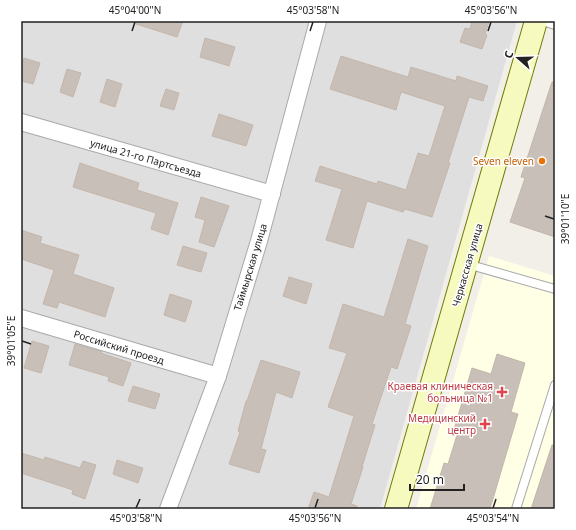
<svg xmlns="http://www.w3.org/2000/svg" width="576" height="530" font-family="'Noto Sans',sans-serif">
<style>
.residential{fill:#e0dfdf}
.education{fill:#ffffe5}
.building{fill:#c7bfb8;stroke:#c4b6ab}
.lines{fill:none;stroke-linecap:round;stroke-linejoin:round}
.lane-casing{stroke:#a9a9a9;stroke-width:10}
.street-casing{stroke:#a9a9a9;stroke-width:18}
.secondary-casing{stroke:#707d05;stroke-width:24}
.lane{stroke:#fff;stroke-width:8}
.street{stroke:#fff;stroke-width:16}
.secondary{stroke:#f7fabf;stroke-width:22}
.ticks{fill:none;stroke:#222;stroke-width:1.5}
.food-dot{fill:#e8710a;stroke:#fff;stroke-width:1.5}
.health-dot{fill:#e0444e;stroke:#fff;stroke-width:1.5}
.labels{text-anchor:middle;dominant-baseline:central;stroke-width:3;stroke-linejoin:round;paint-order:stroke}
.street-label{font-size:10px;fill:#222;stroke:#fff}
.food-label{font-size:10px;fill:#c56008;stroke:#fff;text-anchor:end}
.health-label{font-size:10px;fill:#be3a42;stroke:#fff;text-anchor:end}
.neatline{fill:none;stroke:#222;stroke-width:1.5}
.ticks-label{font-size:10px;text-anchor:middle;fill:#222}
</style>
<rect width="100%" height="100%" fill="#f2efe9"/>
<polygon class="residential" points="21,21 517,21 380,509 21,509"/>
<polygon class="education" points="489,256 555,276 555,509 416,509"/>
<g class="building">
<polygon points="137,21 183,21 177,37 136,24"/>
<polygon points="472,21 489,21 485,34 487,35 482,49 460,42 465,28 470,29"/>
<polygon points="205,38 235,47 229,66 200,57"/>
<polygon points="341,56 408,77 411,67 456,81 457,76 488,86 483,101 469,97 448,163 450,163 432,217 405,209 403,212 367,201 353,248 326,240 342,189 315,181 320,166 377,184 378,181 406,190 418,153 429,156 445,106 401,92 396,110 330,89"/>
<polygon points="24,58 40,63 33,84 21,81 21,67"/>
<polygon points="67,69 81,73 73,97 60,92"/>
<polygon points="107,79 122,84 115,107 100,102"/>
<polygon points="552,82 555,82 555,237 510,222 525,178 521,177"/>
<polygon points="166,89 179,93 174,110 160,106"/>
<polygon points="219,114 253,125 246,146 212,136"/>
<polygon points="80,163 139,183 137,190 178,203 168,235 151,229 156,213 73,187"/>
<polygon points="201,197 229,206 214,247 199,242 205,220 195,217"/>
<polygon points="21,230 42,237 40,243 79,255 73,274 114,288 105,317 59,302 57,308 43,304 54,270 21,259"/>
<polygon points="408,239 428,246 405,324 411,326 397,369 391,367 372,424 375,425 362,467 363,467 351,504 357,506 357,509 308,509 314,492 329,497 354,416 328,407 347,353 329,348 343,304 384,317"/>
<polygon points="183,246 207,253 201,272 177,265"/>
<polygon points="289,277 312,284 306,304 283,296"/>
<polygon points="170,294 192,301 185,322 164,315"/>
<polygon points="32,341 49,346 41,373 24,368"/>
<polygon points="75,344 102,352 101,353 131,363 123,386 108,381 109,377 69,365"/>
<polygon points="497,354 525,363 511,412 518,414 490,509 430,509 444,463 448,464 457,435 453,433 472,368 491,374"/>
<polygon points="261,360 300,372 292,398 276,392 261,449 266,450 259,473 229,464 240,432 238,431 246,401 247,401"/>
<polygon points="133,386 160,394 155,409 128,401"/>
<polygon points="552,445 555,445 555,509 531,509"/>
<polygon points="21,453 44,460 45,457 80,468 83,461 96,465 85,499 72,494 73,490 21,473"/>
<polygon points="117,460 143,468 138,483 113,474"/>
</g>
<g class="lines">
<g class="lane-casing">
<g id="lane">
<polyline points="543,21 555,25"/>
<polyline points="467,264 555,289"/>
<polyline points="516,509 555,385"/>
</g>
</g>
<g class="street-casing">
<g id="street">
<polyline points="21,122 272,194"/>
<polyline points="21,318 218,376"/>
<polyline points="168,509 218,376 259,241 318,21"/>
</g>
</g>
<g class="secondary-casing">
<polyline id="secondary" points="396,509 536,21"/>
</g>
<use href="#lane" class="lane"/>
<use href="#street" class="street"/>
<use href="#secondary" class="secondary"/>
</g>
<path class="ticks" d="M132,31L135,22M310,31L313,22M488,31L491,22M545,216L554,219M22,341L31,344M136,508L140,499M315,508L318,499M493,508L496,499"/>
<circle class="food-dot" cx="542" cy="161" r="4"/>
<g class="health-dot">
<path d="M500 386h4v4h4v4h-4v4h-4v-4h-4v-4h4z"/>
<path d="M483 418h4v4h4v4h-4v4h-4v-4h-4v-4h4z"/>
</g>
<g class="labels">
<g class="street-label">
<text transform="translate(146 158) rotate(16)">улица 21-го Партсъезда</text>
<text transform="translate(467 265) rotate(-74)">Черкасская улица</text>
<text transform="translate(250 267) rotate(-73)">Таймырская улица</text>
<text transform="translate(119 347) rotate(17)">Российский проезд</text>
</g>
<g class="food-label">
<text x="534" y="161">Seven eleven</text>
</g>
<g class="health-label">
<text x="493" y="386">Краевая клиническая<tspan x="493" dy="12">больница №1</tspan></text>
<text x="476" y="418">Медицинский<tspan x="476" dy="12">центр</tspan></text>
</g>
</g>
<rect width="576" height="530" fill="none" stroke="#ffffff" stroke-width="44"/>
<g transform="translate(518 58) rotate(290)" stroke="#ffffff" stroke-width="3" paint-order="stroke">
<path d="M0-3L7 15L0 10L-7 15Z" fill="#222222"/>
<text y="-6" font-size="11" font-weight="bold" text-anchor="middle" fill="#222222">С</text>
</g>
<path d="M410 484v6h54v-6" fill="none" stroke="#222222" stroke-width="2"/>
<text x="416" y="484" font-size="12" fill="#222222" stroke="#ffffff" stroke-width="3" paint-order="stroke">20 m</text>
<rect x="22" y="22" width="532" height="486" class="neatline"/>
<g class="ticks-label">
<text x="135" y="14">45°04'00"N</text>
<text x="313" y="14">45°03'58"N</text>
<text x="491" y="14">45°03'56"N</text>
<text transform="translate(565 219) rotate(-90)" y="4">39°01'10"E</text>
<text transform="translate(11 341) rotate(-90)" y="4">39°01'05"E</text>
<text x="136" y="522">45°03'58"N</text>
<text x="315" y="522">45°03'56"N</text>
<text x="493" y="522">45°03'54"N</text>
</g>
</svg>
